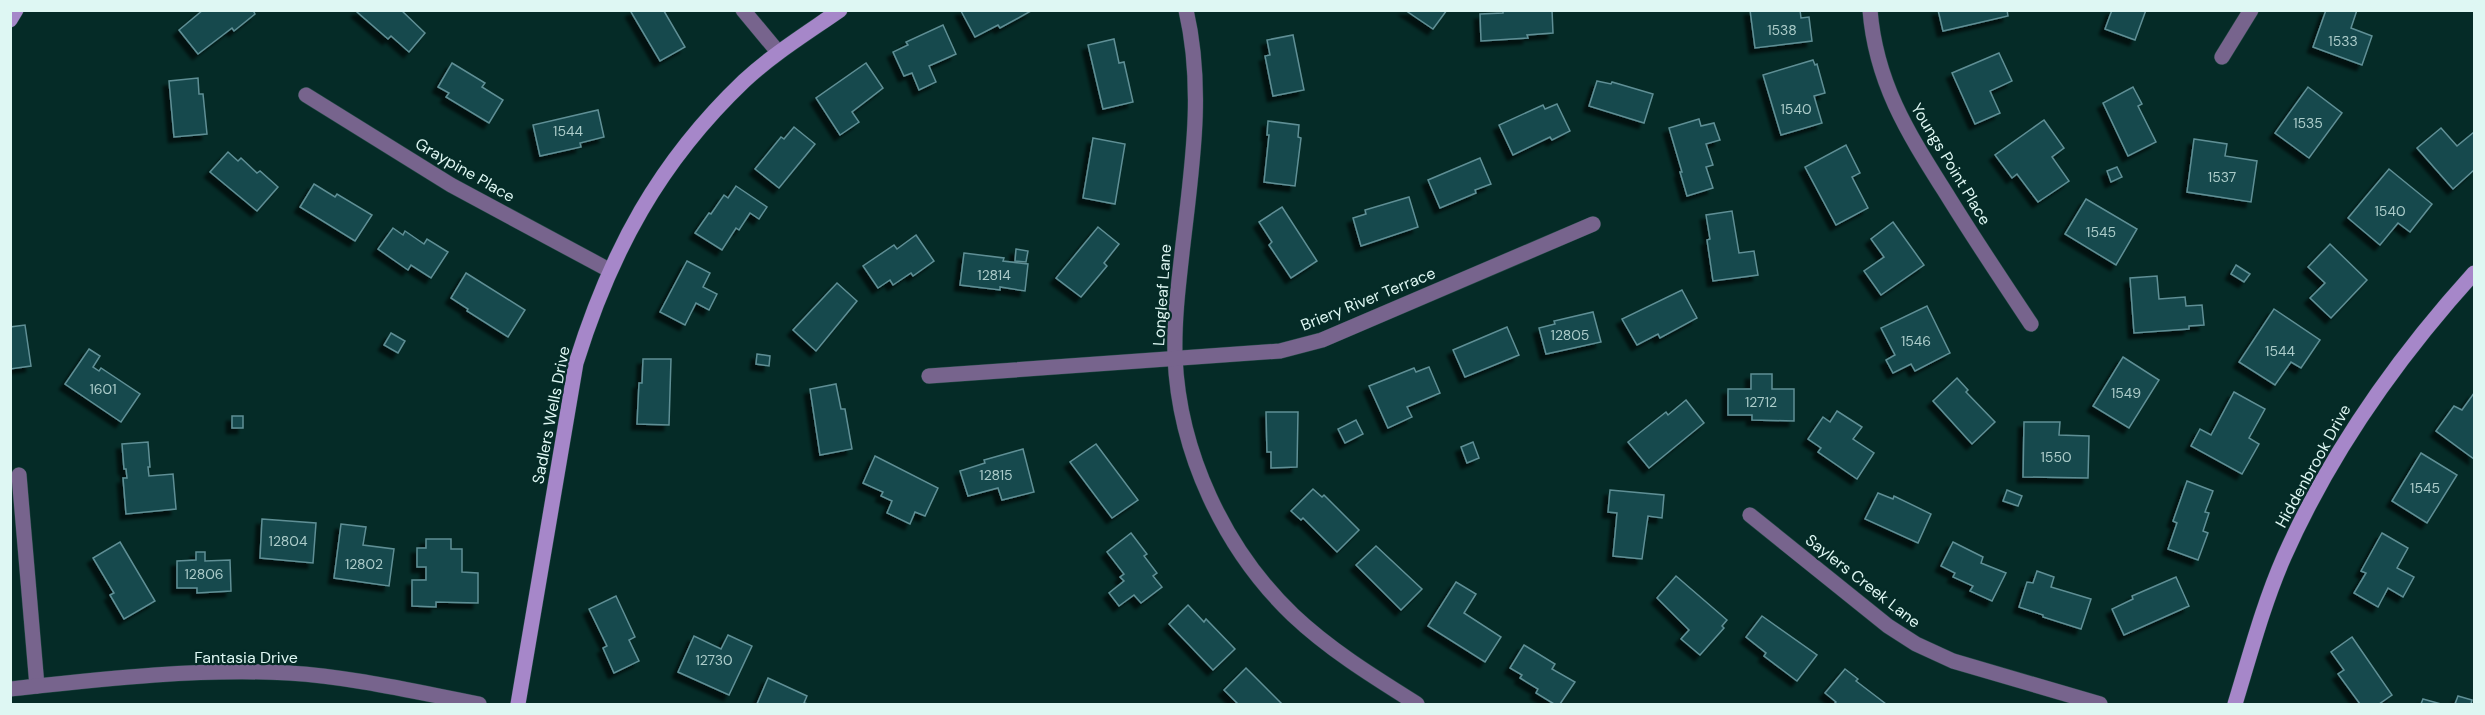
<svg xmlns="http://www.w3.org/2000/svg" width="2485" height="715" font-family="'DM Sans',sans-serif">
<style>
.building{fill:#17494e;stroke:#5f8f95;stroke-width:1.5;filter:url(#shadow)}
.lines{fill:none;stroke-linecap:round;stroke-linejoin:round}
.street-casing{stroke:#234844;stroke-width:16}
.secondary-casing{stroke:#234844;stroke-width:16}
.street{stroke:#77648d;stroke-width:15}
.secondary{stroke:#a687c9;stroke-width:15}
.labels{text-anchor:middle;dominant-baseline:central;stroke-width:4.5;stroke-linejoin:round;paint-order:stroke}
.number-label{font-size:14px;fill:#acccca}
.street-label{font-size:16px;fill:#def7f3;stroke:#052b27}
</style>
<defs>
<filter id="shadow"><feDropShadow dx="-5.5" dy="5.5" stdDeviation="1.5" flood-color="#0009"/></filter>
</defs>
<rect width="100%" height="100%" fill="#052b27"/>
<g class="building">
<polygon points="203,10 253,10 255,14 234,31 232,28 198,54 179,30"/>
<polygon points="358,10 401,10 425,33 409,52 391,36 388,39 357,12"/>
<polygon points="634,10 664,11 685,47 660,61 631,12"/>
<polygon points="1405,10 1447,10 1433,29"/>
<polygon points="1503,10 1552,10 1553,33 1527,35 1528,38 1481,41 1480,14 1503,13"/>
<polygon points="1750,10 1800,10 1801,18 1809,17 1812,41 1755,48"/>
<polygon points="1938,10 2007,10 2008,16 1943,31"/>
<polygon points="2112,10 2146,10 2135,40 2105,29"/>
<polygon points="2326,10 2357,10 2351,28 2372,36 2362,65 2313,47"/>
<polygon points="961,11 962,10 1031,11 1000,28 998,25 975,37"/>
<polygon points="943,25 956,54 929,66 936,82 919,90 912,73 904,76 893,52 908,45 906,42"/>
<polygon points="1293,35 1304,90 1273,96 1265,56 1270,55 1267,40"/>
<polygon points="1114,39 1119,63 1124,62 1133,102 1103,109 1088,45"/>
<polygon points="1999,53 2012,81 1990,91 2000,113 1975,124 1952,73"/>
<polygon points="1813,60 1815,65 1817,64 1825,93 1814,96 1822,123 1781,135 1763,75"/>
<polygon points="452,63 485,83 482,87 503,100 489,123 446,97 449,93 438,87"/>
<polygon points="866,63 883,88 852,112 859,122 840,135 816,98"/>
<polygon points="198,78 199,94 203,94 207,134 174,137 169,81"/>
<polygon points="1597,81 1611,84 1612,82 1653,94 1644,123 1589,106"/>
<polygon points="2133,87 2142,104 2138,106 2156,142 2128,156 2103,103"/>
<polygon points="2308,87 2342,113 2309,158 2275,133"/>
<polygon points="1557,104 1570,131 1552,140 1550,137 1513,155 1499,125 1543,105 1545,109"/>
<polygon points="598,110 604,137 580,143 581,147 540,156 533,125"/>
<polygon points="1699,119 1701,126 1714,123 1720,140 1706,144 1713,165 1706,167 1713,188 1687,196 1680,172 1682,172 1669,128"/>
<polygon points="2044,120 2064,148 2052,157 2069,181 2038,202 2017,174 2012,178 1995,155"/>
<polygon points="1268,121 1299,125 1298,137 1301,138 1295,186 1264,182 1269,135 1267,135"/>
<polygon points="794,127 815,144 779,188 755,169 781,137 784,139"/>
<polygon points="2441,128 2457,146 2474,132 2474,170 2453,189 2417,148"/>
<polygon points="1093,138 1125,144 1115,204 1083,198"/>
<polygon points="2194,139 2227,144 2225,156 2257,161 2251,202 2187,192"/>
<polygon points="1846,145 1860,173 1852,177 1868,208 1836,225 1805,167"/>
<polygon points="228,152 238,161 241,158 257,173 260,171 278,187 257,211 210,172"/>
<polygon points="1480,158 1491,184 1475,190 1476,193 1440,208 1428,180"/>
<polygon points="2117,167 2122,177 2111,182 2107,171"/>
<polygon points="2389,169 2432,204 2410,232 2398,223 2380,245 2348,218"/>
<polygon points="314,184 335,197 337,194 372,215 355,241 300,207"/>
<polygon points="736,186 767,207 759,219 750,213 739,230 736,228 722,250 695,233 709,213 711,214 724,195 728,198"/>
<polygon points="1409,197 1418,227 1361,246 1353,218 1366,214 1365,210"/>
<polygon points="2086,199 2137,229 2116,265 2065,234"/>
<polygon points="1282,207 1317,261 1291,278 1269,245 1272,242 1259,222"/>
<polygon points="1732,211 1739,253 1754,251 1758,275 1713,281 1707,240 1710,239 1706,215"/>
<polygon points="1893,222 1924,265 1881,295 1864,271 1884,257 1871,239"/>
<polygon points="1098,227 1119,244 1104,263 1107,266 1081,297 1056,278"/>
<polygon points="393,228 403,235 405,231 424,244 427,239 448,252 431,278 411,265 408,270 378,249"/>
<polygon points="916,235 934,261 913,276 911,273 893,285 890,280 878,288 863,266 894,245 897,249"/>
<polygon points="2330,244 2367,280 2331,318 2310,298 2325,283 2308,267"/>
<polygon points="1016,249 1028,251 1026,262 1015,261"/>
<polygon points="964,253 1004,258 1003,261 1028,264 1025,291 1000,287 1000,290 960,285"/>
<polygon points="687,261 710,273 703,287 717,294 709,310 696,303 685,325 660,312"/>
<polygon points="2236,265 2250,274 2244,282 2231,274"/>
<polygon points="466,273 525,310 508,337 467,311 468,309 451,298"/>
<polygon points="2157,276 2159,299 2185,297 2186,306 2202,305 2204,325 2189,326 2189,329 2134,333 2130,278"/>
<polygon points="837,283 857,301 816,351 793,330"/>
<polygon points="1682,290 1697,318 1660,338 1658,334 1637,345 1622,319"/>
<polygon points="1927,306 1950,353 1915,371 1911,364 1893,373 1886,360 1895,355 1881,328"/>
<polygon points="2274,309 2320,340 2301,368 2291,362 2275,385 2239,362"/>
<polygon points="1593,312 1601,342 1546,354 1539,328 1555,324 1554,321"/>
<polygon points="25,325 31,366 10,369 10,327"/>
<polygon points="1507,327 1519,355 1465,377 1453,350"/>
<polygon points="391,333 405,341 398,353 384,345"/>
<polygon points="89,349 100,356 93,367 99,371 101,368 140,394 121,422 65,384"/>
<polygon points="757,354 770,356 769,366 756,364"/>
<polygon points="2123,357 2159,380 2129,428 2093,406"/>
<polygon points="643,359 671,359 669,425 637,424 639,383 642,383"/>
<polygon points="1429,367 1440,393 1407,407 1412,417 1388,428 1369,386 1414,368 1416,372"/>
<polygon points="1751,374 1772,374 1772,389 1794,389 1794,421 1752,420 1752,415 1728,415 1728,389 1751,389"/>
<polygon points="1957,378 1968,390 1966,392 1995,422 1972,444 1933,401"/>
<polygon points="836,384 841,409 845,409 852,449 820,455 810,389"/>
<polygon points="2234,392 2265,409 2249,438 2259,444 2242,474 2191,446 2200,429 2211,435"/>
<polygon points="2474,393 2474,459 2436,431 2454,406 2462,410"/>
<polygon points="1686,400 1704,423 1649,468 1628,442 1666,412 1668,415"/>
<polygon points="1837,411 1862,427 1853,439 1874,453 1857,479 1818,452 1821,448 1808,439 1823,417 1830,422"/>
<polygon points="1266,412 1298,412 1297,467 1271,468 1271,452 1267,452"/>
<rect x="232" y="416" width="11" height="12"/>
<polygon points="1356,420 1363,434 1345,443 1338,429"/>
<polygon points="2024,422 2060,422 2059,435 2089,436 2088,478 2023,477"/>
<polygon points="148,442 150,467 148,467 149,476 173,474 176,509 126,514 123,478 127,478 126,469 124,469 122,444"/>
<polygon points="1473,442 1479,458 1467,463 1461,447"/>
<polygon points="1096,444 1138,500 1112,518 1070,462"/>
<polygon points="1023,449 1034,492 1002,500 998,488 968,496 960,471 985,463 984,460"/>
<polygon points="2421,453 2457,475 2427,523 2392,501"/>
<polygon points="875,456 938,488 925,516 915,512 910,524 887,513 892,501 881,496 883,492 863,483"/>
<polygon points="2187,481 2213,491 2205,512 2209,513 2203,531 2208,533 2198,560 2168,549 2177,523 2173,521"/>
<polygon points="1313,489 1322,497 1324,495 1359,530 1337,552 1303,518 1301,520 1291,511"/>
<polygon points="1610,490 1664,495 1662,518 1648,516 1642,559 1613,556 1617,513 1608,512"/>
<polygon points="2007,490 2022,496 2018,506 2003,501"/>
<polygon points="1878,493 1893,499 1894,496 1931,514 1918,543 1865,519"/>
<polygon points="262,519 316,523 313,563 260,558"/>
<polygon points="341,524 366,527 363,545 394,549 389,586 334,578"/>
<polygon points="1131,533 1147,554 1144,556 1157,573 1153,576 1162,587 1141,603 1134,595 1119,606 1109,593 1124,581 1120,577 1124,574 1107,552"/>
<polygon points="2382,533 2408,548 2397,568 2414,577 2403,597 2388,588 2378,607 2354,593 2366,573 2361,571"/>
<polygon points="426,539 451,539 451,549 462,549 462,572 478,573 478,603 436,602 436,607 412,606 412,580 426,580 426,567 417,567 417,548 426,548"/>
<polygon points="120,542 155,601 124,619 110,595 114,593 93,558"/>
<polygon points="1953,542 1983,557 1981,563 2006,573 1992,601 1970,591 1973,586 1953,577 1955,573 1941,566"/>
<polygon points="1376,546 1422,589 1401,610 1356,565"/>
<polygon points="196,552 205,552 205,561 230,560 231,591 197,593 197,588 177,588 177,561 196,560"/>
<polygon points="2037,571 2054,577 2051,587 2091,599 2081,629 2043,617 2043,615 2019,607 2027,582 2033,583"/>
<polygon points="1676,576 1727,620 1722,626 1724,628 1700,655 1681,639 1689,630 1657,598"/>
<polygon points="2176,577 2189,606 2124,635 2112,609 2133,599 2132,596"/>
<polygon points="1456,582 1476,594 1464,613 1501,637 1485,662 1428,626"/>
<polygon points="616,596 635,637 629,640 639,661 614,673 603,648 607,646 589,609"/>
<polygon points="1188,605 1204,622 1206,619 1235,649 1213,670 1169,624"/>
<polygon points="1762,616 1817,655 1797,681 1764,656 1766,653 1746,637"/>
<polygon points="728,635 752,646 729,695 678,672 694,636 721,649"/>
<polygon points="2352,637 2392,695 2379,704 2360,704 2338,674 2344,670 2331,652"/>
<polygon points="1524,645 1555,664 1552,669 1575,682 1560,704 1554,704 1536,693 1538,689 1520,678 1522,675 1510,668"/>
<polygon points="1246,668 1282,704 1238,704 1224,690"/>
<polygon points="1845,669 1858,679 1856,681 1886,704 1834,704 1836,702 1825,693"/>
<polygon points="768,678 807,696 804,703 808,704 757,704"/>
<polygon points="2458,696 2472,700 2471,704 2455,704"/>
<polygon points="2423,699 2441,704 2421,704"/>
</g>
<g class="lines">
<g class="street-casing">
<g id="street">
<polyline points="743,10 778,52"/>
<path d="M1186,10C1205,92 1191,172 1182,253C1178,288 1174,322 1175,357C1179,452 1224,549 1293,615C1330,650 1374,677 1417,704"/>
<path d="M1870,10C1876,85 1910,136 1949,198C1975,240 2003,282 2031,324"/>
<polyline points="2222,57 2251,10"/>
<polyline points="306,95 451,185 609,270"/>
<polyline points="929,376 1280,351 1322,340 1593,224"/>
<polyline points="19,475 37,686"/>
<polyline points="1750,515 1888,626 1916,644 1953,661 2100,704"/>
<path d="M10,689C102,679 198,668 289,673C353,677 416,692 479,704"/>
</g>
</g>
<g class="secondary-casing">
<g id="secondary">
<polyline points="10,20 16,10"/>
<path d="M518,704L576,363C611,251 659,162 744,81C773,54 807,33 840,10"/>
<path d="M2235,704C2250,655 2263,605 2284,557C2331,451 2397,358 2474,273"/>
</g>
</g>
<use href="#street" class="street"/>
<use href="#secondary" class="secondary"/>
</g>
<g class="labels">
<g class="number-label">
<text x="1782" y="30">1538</text>
<text x="2343" y="41">1533</text>
<text x="1796" y="109">1540</text>
<text x="2308" y="123">1535</text>
<text x="568" y="131">1544</text>
<text x="2222" y="177">1537</text>
<text x="2390" y="211">1540</text>
<text x="2101" y="232">1545</text>
<text x="994" y="275">12814</text>
<text x="1570" y="335">12805</text>
<text x="1916" y="341">1546</text>
<text x="2280" y="351">1544</text>
<text x="103" y="389">1601</text>
<text x="2126" y="393">1549</text>
<text x="1761" y="402">12712</text>
<text x="2056" y="457">1550</text>
<text x="996" y="475">12815</text>
<text x="2425" y="488">1545</text>
<text x="288" y="541">12804</text>
<text x="364" y="564">12802</text>
<text x="204" y="574">12806</text>
<text x="714" y="660">12730</text>
</g>
<g class="street-label">
<text transform="translate(1951 164) rotate(59)">Youngs Point Place</text>
<text transform="translate(465 170) rotate(30)">Graypine Place</text>
<text transform="translate(1162 295) rotate(-86)">Longleaf Lane</text>
<text transform="translate(1368 299) rotate(-22)">Briery River Terrace</text>
<text transform="translate(551 415) rotate(-79)">Sadlers Wells Drive</text>
<text transform="translate(2313 466) rotate(-61)">Hiddenbrook Drive</text>
<text transform="translate(1863 581) rotate(38)">Saylers Creek Lane</text>
<text x="246" y="657">Fantasia Drive</text>
</g>
</g>
<rect width="2485" height="715" fill="none" stroke="#def7f3" stroke-width="24"/>
</svg>
